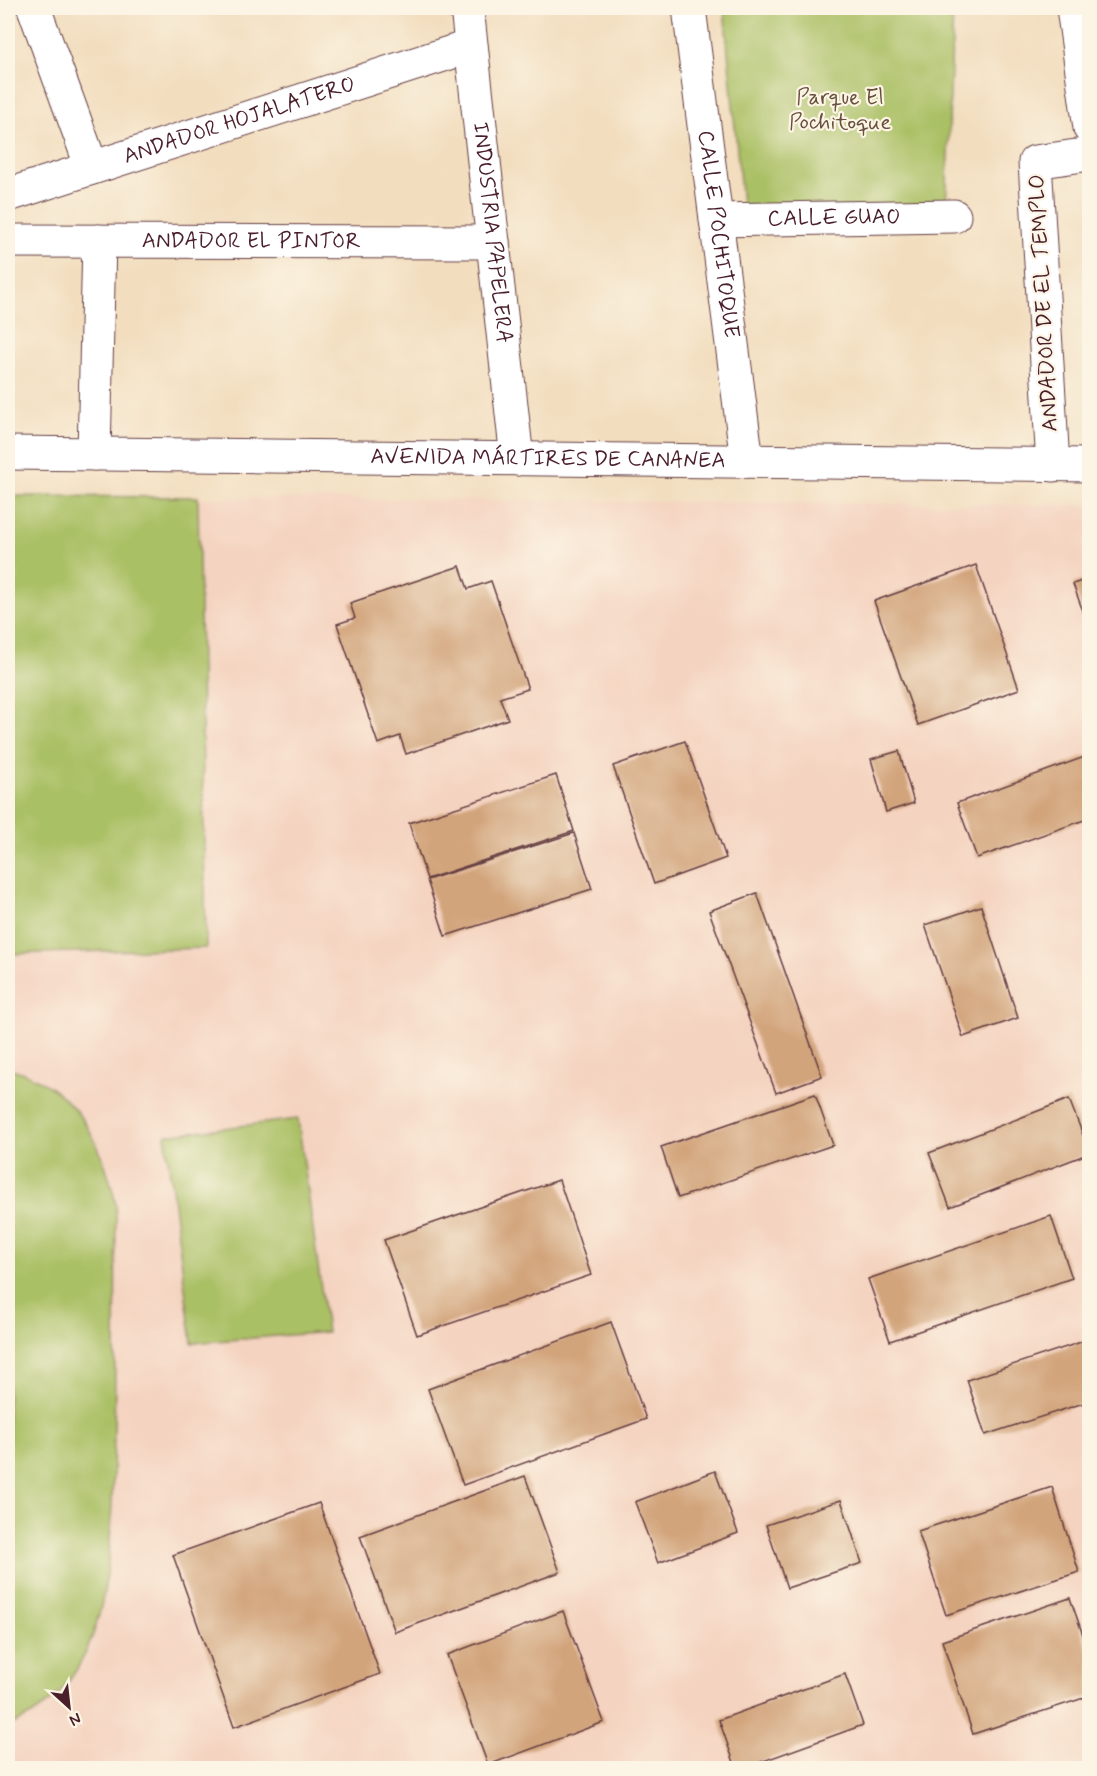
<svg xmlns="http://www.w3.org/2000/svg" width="1097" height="1776" font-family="Mynerve,sans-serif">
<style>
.built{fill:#f4d3c0}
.green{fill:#aac065;stroke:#7a7048;stroke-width:1.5}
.building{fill:#d2a47c}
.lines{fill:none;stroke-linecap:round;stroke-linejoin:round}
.minor-casing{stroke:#633c41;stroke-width:35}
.tertiary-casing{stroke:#633c41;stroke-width:35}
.minor{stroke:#fff;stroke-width:33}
.tertiary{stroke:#fff;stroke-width:33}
.labels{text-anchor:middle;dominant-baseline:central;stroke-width:4.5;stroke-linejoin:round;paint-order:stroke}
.park-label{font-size:22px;fill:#674f3c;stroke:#fcf5e5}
.street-label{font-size:22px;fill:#4a1f2b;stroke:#fcf5e5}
</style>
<rect width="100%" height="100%" fill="#fcf5e5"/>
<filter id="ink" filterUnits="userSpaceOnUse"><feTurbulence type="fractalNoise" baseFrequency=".0167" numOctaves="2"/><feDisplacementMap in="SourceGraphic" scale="12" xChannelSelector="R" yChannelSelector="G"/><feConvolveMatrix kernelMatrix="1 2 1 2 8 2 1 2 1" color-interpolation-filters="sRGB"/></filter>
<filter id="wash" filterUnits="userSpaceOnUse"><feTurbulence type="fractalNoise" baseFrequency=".008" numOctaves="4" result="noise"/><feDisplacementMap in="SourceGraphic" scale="24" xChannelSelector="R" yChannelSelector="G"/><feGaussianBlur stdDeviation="1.35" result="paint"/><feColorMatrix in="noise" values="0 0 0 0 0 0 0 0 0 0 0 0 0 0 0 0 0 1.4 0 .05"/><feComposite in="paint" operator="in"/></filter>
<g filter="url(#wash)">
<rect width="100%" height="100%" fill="#f2ddbe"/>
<polygon class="built" points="8,496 1089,505 1089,1768 8,1768"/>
<g class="green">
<polygon points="724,8 953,8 946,212 743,215"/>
<polygon points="8,496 198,497 206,948 8,954"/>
<path d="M8,1068C76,1086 103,1142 116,1206C115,1294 116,1382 113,1471C111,1530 111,1599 85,1654C67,1691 45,1712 8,1726Z"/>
<polygon points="298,1119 327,1332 192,1343 165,1135"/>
</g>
<g id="blocks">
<g class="building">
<polygon points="976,565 1019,689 918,725 874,601"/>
<polygon points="460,566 468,589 491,581 528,689 500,698 508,719 406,754 400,736 378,744 337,624 355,618 350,603"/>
<polygon points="1090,578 1090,628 1089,628 1073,584"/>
<polygon points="685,741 726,858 654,884 613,766"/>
<polygon points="899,751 914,803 886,812 871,759"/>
<polygon points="1090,755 1090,818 977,858 957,803"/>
<polygon points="556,775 574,831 427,879 409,823"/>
<polygon points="574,833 592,889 445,936 427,880"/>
<polygon points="757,893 822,1076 776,1093 709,911"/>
<polygon points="981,906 1018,1018 963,1037 925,925"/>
<polygon points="815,1094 833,1145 678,1198 661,1147"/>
<polygon points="1069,1099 1090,1153 950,1207 929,1153"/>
<polygon points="559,1180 591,1275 417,1335 384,1240"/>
<polygon points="1051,1216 1072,1278 890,1341 868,1279"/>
<polygon points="611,1322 646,1419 463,1485 428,1389"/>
<polygon points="1090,1339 1090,1401 985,1435 967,1380"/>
<polygon points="715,1471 738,1533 658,1563 635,1502"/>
<polygon points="525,1476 560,1572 395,1632 360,1536"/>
<polygon points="1052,1487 1079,1572 946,1615 918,1531"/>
<polygon points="841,1500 862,1563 787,1588 766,1525"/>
<polygon points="319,1503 380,1674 234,1727 173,1555"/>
<polygon points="1070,1598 1090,1655 1090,1696 973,1734 942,1641"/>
<polygon points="563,1611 604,1722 488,1765 447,1655"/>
<polygon points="845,1674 863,1725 744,1768 736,1768 719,1720"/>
</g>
</g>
</g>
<g filter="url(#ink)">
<use href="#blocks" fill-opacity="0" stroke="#633c41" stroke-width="1.5"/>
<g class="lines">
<g class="minor-casing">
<g id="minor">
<polyline points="34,8 92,168"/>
<path id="s1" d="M467,8L517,459"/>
<path id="s2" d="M689,8L747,461"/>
<polyline points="1073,8 1090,128"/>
<path id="s3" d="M8,195L471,46"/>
<path id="s4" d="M716,220L954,216"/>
<path id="s5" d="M8,241L493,242"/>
<polyline points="94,454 99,241"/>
<polyline points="1053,465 1035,162 1090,154"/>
</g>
</g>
<g class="tertiary-casing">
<g id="tertiary">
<path id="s6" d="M8,453L1090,465"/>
</g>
</g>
<use href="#minor" class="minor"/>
<use href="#tertiary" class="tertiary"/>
</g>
</g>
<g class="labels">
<g class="park-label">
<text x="840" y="98">Parque El<tspan x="840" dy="25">Pochitoque</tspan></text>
</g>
<g class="street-label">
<text stroke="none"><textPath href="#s3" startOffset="243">ANDADOR HOJALATERO</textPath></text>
<text stroke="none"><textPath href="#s4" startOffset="118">CALLE GUAO</textPath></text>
<text stroke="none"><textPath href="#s1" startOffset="226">INDUSTRIA PAPELERA</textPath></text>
<text stroke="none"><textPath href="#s2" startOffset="228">CALLE POCHITOQUE</textPath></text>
<text stroke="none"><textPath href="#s5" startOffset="243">ANDADOR EL PINTOR</textPath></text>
<text transform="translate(1044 303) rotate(-93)">ANDADOR DE EL TEMPLO</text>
<text stroke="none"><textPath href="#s6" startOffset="540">AVENIDA MÁRTIRES DE CANANEA</textPath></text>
</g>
</g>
<rect width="1097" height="1776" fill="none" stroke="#fcf5e5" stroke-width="30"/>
<g transform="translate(69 1707) rotate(153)" stroke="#fcf5e5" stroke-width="4.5" paint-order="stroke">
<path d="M0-4.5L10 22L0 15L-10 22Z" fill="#4a1f2b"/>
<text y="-9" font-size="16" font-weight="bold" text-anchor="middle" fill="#4a1f2b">N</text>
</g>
</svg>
